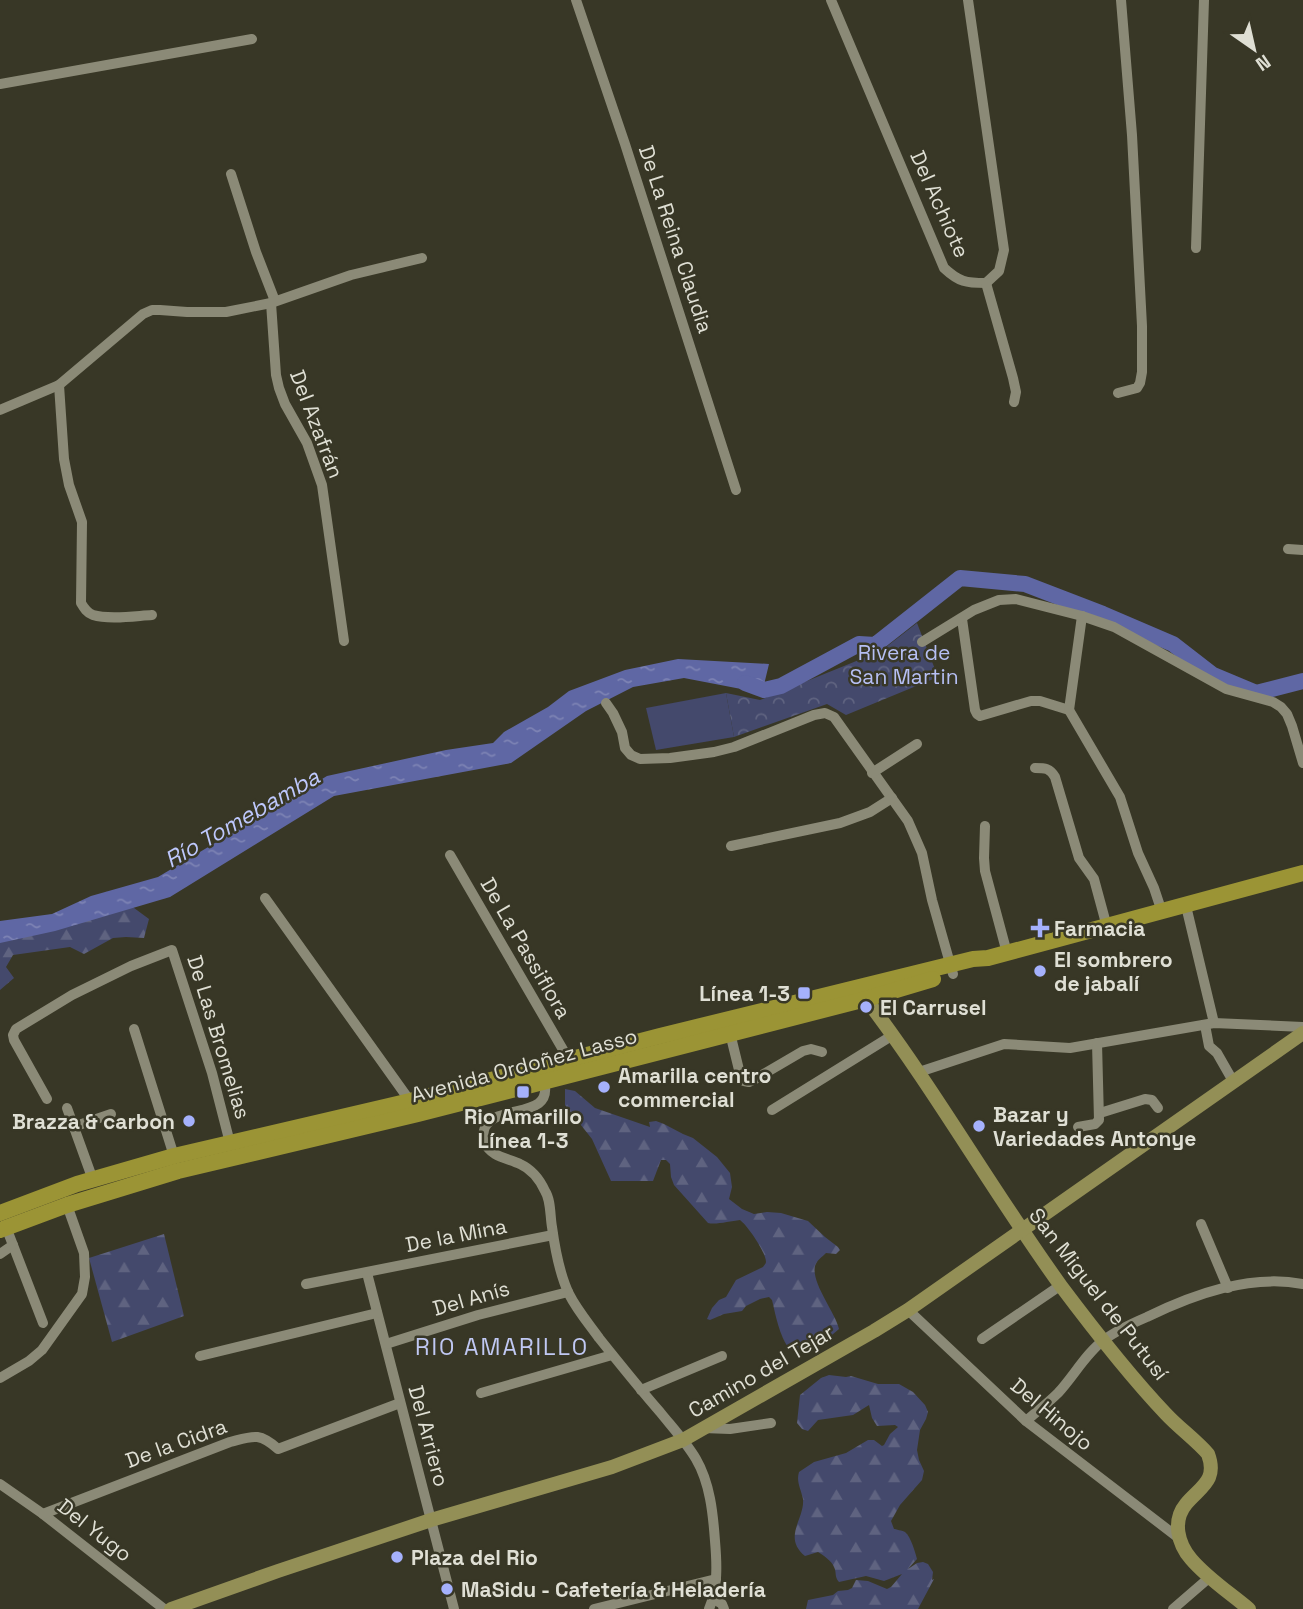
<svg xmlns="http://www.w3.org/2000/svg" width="1303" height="1609" font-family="'Space Grotesk',sans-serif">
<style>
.forest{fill:url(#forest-firs)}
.park{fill:url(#park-crowns)}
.pitch{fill:#44496c}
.water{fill:url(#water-ripples)}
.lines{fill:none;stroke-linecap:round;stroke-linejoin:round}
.river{stroke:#5f67a4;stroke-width:16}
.street{stroke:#8b8a77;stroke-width:10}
.secondary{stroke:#938f56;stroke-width:14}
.primary{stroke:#9b9435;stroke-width:16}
.poi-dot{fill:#a5b1fc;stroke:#383726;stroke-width:2.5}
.labels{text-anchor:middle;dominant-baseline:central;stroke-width:5;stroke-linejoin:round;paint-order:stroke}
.street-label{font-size:21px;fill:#dfdfd4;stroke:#383726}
.park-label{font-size:21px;fill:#b6bff4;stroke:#383726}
.poi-label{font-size:21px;font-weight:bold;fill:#dfdfd4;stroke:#383726;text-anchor:start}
.water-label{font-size:23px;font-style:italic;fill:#bec8fd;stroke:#383726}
.neighbourhood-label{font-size:23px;letter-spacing:2px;fill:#c0c8f3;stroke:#383726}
</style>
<defs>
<pattern id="forest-firs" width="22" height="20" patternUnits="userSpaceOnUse" patternTransform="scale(1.75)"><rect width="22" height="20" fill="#44496c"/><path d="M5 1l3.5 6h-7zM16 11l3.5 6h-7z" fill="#5f6380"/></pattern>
<pattern id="park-crowns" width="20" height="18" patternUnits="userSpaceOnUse" patternTransform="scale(1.75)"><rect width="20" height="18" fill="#44496c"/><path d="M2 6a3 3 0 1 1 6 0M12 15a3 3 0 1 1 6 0" fill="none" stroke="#5f6380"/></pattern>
<pattern id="water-ripples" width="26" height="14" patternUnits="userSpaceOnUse" patternTransform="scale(1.75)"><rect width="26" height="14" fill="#5f67a4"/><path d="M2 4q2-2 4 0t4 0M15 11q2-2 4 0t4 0" fill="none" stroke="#7d83b4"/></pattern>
</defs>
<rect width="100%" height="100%" fill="#383726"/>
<g class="forest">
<polygon points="130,905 149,919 144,938 126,937 113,938 84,954 70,947 13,955 6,967 14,978 0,990 0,937"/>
<path d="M565,1089L575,1091L595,1108L650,1127L649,1122L656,1121L664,1124L683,1134L693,1138L717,1157L730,1173L732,1187L729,1199L742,1209L754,1214L767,1212L781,1213L808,1221L825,1237L838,1247L840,1250L836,1254L826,1253C822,1257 817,1260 815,1266C811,1283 835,1312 839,1329C828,1338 817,1349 801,1350C797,1350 793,1349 789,1349C779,1334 776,1317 772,1300L769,1297L760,1299L746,1306L742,1311L724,1314L710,1320L707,1319L712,1308L719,1300L726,1297L736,1280L763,1267C764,1265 766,1264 766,1262C766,1252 747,1225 740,1220C730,1221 716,1225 708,1223L674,1185L671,1177L670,1164L666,1160H661L653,1181H611L592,1139L565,1105Z"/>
<polygon points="164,1234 184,1316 112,1342 89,1258"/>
<path d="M829,1375L846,1377L851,1376L878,1384H899L913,1392L925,1405L928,1412L926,1419L920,1430L917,1450L919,1460L924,1471L922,1480L900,1505L891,1521L894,1529C895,1529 903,1531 905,1532C911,1537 915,1552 917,1559L908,1569L917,1563L923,1562L928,1564L933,1572L932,1580L934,1579L918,1609H806L808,1600L833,1595L838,1591L848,1590L852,1588L856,1580L868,1581L887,1589L891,1587L902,1574L884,1581L866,1576L839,1582C834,1576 837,1573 834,1567C832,1561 823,1555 818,1552L805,1556C782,1537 805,1519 803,1499C801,1489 796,1482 799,1472L814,1462L846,1453L868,1440H874L882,1446L884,1445L890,1434L898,1427L895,1425L877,1426L872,1418L869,1405L853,1415L818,1420L808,1431L802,1429L797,1423L800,1395L821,1378Z"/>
</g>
<polygon class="park" points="917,623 938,677 846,715 827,704 734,737 726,693 760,700 881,651"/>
<polygon class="pitch" points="726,693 734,737 656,750 646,708"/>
<polygon class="water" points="678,659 769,664 762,693 684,678 633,687 586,711 511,763 334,796 170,897 55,931 0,943 0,921 52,914 91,896 158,877 327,776 446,750 493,743 504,732 548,707 569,691 625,670"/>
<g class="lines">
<polyline class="river" points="745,683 764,690 781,686 859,644 875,645 960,578 1025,584 1103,614 1173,644 1213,675 1256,693 1303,681"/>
<g class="street">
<polyline points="576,0 625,144 736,490"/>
<path d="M831,0L944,268C959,282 966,283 986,283L999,271L1004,250L968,0"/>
<polyline points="0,84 252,39"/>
<polyline points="231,174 256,252 275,301"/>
<polyline points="1196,248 1204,0"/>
<polyline points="986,283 1013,378 1016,392 1014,402"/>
<polyline points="271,303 276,375 279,388 285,404 307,443 322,485 344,641"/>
<path d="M59,385L64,459L69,485L82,522L81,603C84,608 87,613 93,615C109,620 135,616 152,615"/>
<polyline points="1118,393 1137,388 1140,383 1142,372 1142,326 1132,135 1121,0"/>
<polyline points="0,410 59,385 143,314 152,310 160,310 187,312 226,312 271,303 351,275 422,258"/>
<polyline points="1288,549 1303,550"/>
<polyline points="962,619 975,710 977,714 980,716 1031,701 1040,701 1069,710 1082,616"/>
<polyline points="922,642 974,610 999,600 1016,599 1082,616 1114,627 1226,689 1273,702 1281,707 1287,714 1292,726 1303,763"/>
<polyline points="606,703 613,713 622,732 625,748 631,755 640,759 670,758 714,752 734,747 814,715 825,713 834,717 908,821 922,853 932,900 953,974"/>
<polyline points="1069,710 1120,797 1138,853 1154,888 1162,912"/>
<path d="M1035,768C1045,768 1050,768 1055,777L1079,858L1094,879L1107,927"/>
<polyline points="872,773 917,744"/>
<polyline points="985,826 984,858 985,871 1007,953"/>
<polyline points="731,846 840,823 870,812 892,798"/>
<polyline points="450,855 569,1060"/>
<polyline points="265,898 410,1101"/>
<polyline points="1186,906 1214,1023"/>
<polyline points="1205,1025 1209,1046 1217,1053 1233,1081"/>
<polyline points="134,1029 174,1156"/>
<polyline points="730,1033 741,1078 744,1081 749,1082 757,1078 803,1051 811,1049 822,1052"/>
<polyline points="919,1072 1004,1044 1070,1048 1214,1023 1303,1027"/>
<path d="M544,1081C554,1120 499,1103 485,1127C483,1132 483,1137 485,1143C491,1157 508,1158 520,1164C531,1169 540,1180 545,1191C551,1200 550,1216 552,1227C555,1249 559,1273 569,1294C577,1310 589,1324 599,1338C619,1363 639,1388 660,1412C672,1427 686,1442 696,1459C710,1483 713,1513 715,1541C717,1564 718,1588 709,1609"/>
<polyline points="47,1099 14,1040 13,1035 16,1029 72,995 131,966 172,950 212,1073 230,1143"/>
<polyline points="67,1108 93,1180"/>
<polyline points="772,1110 893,1035"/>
<polyline points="1100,1113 1145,1099 1152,1100 1158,1108"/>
<polyline points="73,1127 111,1114"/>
<polyline points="1078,1127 1095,1124 1099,1120 1097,1043"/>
<polyline points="1201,1224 1228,1288"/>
<polyline points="6,1227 43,1323"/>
<polyline points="0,1254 13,1245"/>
<polyline points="367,1273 454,1609"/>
<polyline points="306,1284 553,1235"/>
<polyline points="908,1310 1026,1421 1180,1539"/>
<polyline points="982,1339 1061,1285"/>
<polyline points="386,1344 478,1315 568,1292"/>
<polyline points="200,1356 377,1313"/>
<polyline points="0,1378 29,1361 42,1350 82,1294 85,1277 84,1253 67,1205"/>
<polyline points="641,1390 722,1356"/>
<polyline points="481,1393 612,1355"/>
<path d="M1026,1421C1036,1412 1048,1403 1058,1393C1073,1377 1087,1352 1104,1340C1117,1330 1133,1323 1147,1317C1194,1294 1250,1274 1303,1284"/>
<polyline points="703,1428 730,1429 771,1423"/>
<polyline points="0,1484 43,1514 164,1609"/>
<path d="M43,1514L230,1442C253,1436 259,1432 278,1449L400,1403"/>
<polyline points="712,1598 722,1604 724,1609"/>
<polyline points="594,1609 716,1579"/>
<polyline points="1173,1609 1210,1577"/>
</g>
<g class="secondary">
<path d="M862,989L866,999C936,1091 993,1192 1061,1286C1094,1330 1128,1374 1166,1414C1179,1428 1196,1440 1208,1454C1218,1481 1200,1487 1186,1504C1172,1521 1178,1544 1191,1559C1207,1578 1230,1593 1249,1609"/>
<polyline points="171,1609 278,1571 431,1520 612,1467 683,1440 874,1331 908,1310 1303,1033"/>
</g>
<g class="primary">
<polyline points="0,1213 77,1184 174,1156 410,1101 660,1036 973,959 988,958 1303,873"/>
<polyline points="0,1230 67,1205 178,1171 418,1114 866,999 933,979"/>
</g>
</g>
<g class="poi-dot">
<path d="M1036.5 917.5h7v7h7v7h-7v7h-7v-7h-7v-7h7z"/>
<circle cx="1040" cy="971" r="7"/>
<rect x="797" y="986" width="14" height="14" rx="3.5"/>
<circle cx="866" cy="1007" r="7"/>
<circle cx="604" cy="1087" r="7"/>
<rect x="516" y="1085" width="14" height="14" rx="3.5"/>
<circle cx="189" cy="1121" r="7"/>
<circle cx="979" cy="1126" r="7"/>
<circle cx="397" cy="1557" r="7"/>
<circle cx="447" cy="1589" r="7"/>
</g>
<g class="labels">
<g class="street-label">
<text transform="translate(940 204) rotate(66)">Del Achiote</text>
<text transform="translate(676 239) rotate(72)">De La Reina Claudia</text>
<text transform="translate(317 424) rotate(69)">Del Azafrán</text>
<text transform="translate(526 948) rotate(60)">De La Passiflora</text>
<text transform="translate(219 1037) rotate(73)">De Las Bromelias</text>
<text transform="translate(524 1065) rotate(-15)">Avenida Ordoñez Lasso</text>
<text transform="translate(456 1235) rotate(-11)">De la Mina</text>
<text transform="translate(1099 1294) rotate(52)">San Miguel de Putusí</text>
<text transform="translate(471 1298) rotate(-16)">Del Anís</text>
<text transform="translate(761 1371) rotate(-30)">Camino del Tejar</text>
<text transform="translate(1052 1414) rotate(40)">Del Hinojo</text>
<text transform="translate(429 1436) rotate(75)">Del Arriero</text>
<text transform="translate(176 1443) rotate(-20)">De la Cidra</text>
<text transform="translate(95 1530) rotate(38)">Del Yugo</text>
</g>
<g class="park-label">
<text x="904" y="652">Rivera de<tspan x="904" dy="24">San Martin</tspan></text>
</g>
<g class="poi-label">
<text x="1054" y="928">Farmacia</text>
<text x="1054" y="959">El sombrero<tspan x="1054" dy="24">de jabalí</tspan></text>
<text x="790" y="993" text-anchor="end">Línea 1-3</text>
<text x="880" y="1007">El Carrusel</text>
<text x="618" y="1075">Amarilla centro<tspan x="618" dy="24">commercial</tspan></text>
<text x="993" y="1114">Bazar y<tspan x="993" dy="24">Variedades Antonye</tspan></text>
<text x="523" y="1116" text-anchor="middle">Rio Amarillo<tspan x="523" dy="24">Línea 1-3</tspan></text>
<text x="175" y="1121" text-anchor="end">Brazza &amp; carbon</text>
<text x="411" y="1557">Plaza del Rio</text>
<text x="461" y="1589">MaSidu - Cafetería &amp; Heladería</text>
</g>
<g class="water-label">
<text transform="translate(242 818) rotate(-30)">Río Tomebamba</text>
</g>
<g class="neighbourhood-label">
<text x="502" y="1347">RIO AMARILLO</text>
</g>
</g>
<g transform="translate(1254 49) rotate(146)" stroke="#383726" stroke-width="5" paint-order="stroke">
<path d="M0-5L12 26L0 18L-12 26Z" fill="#dfdfd4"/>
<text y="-10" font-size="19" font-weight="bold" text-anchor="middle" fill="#dfdfd4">N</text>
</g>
</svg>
